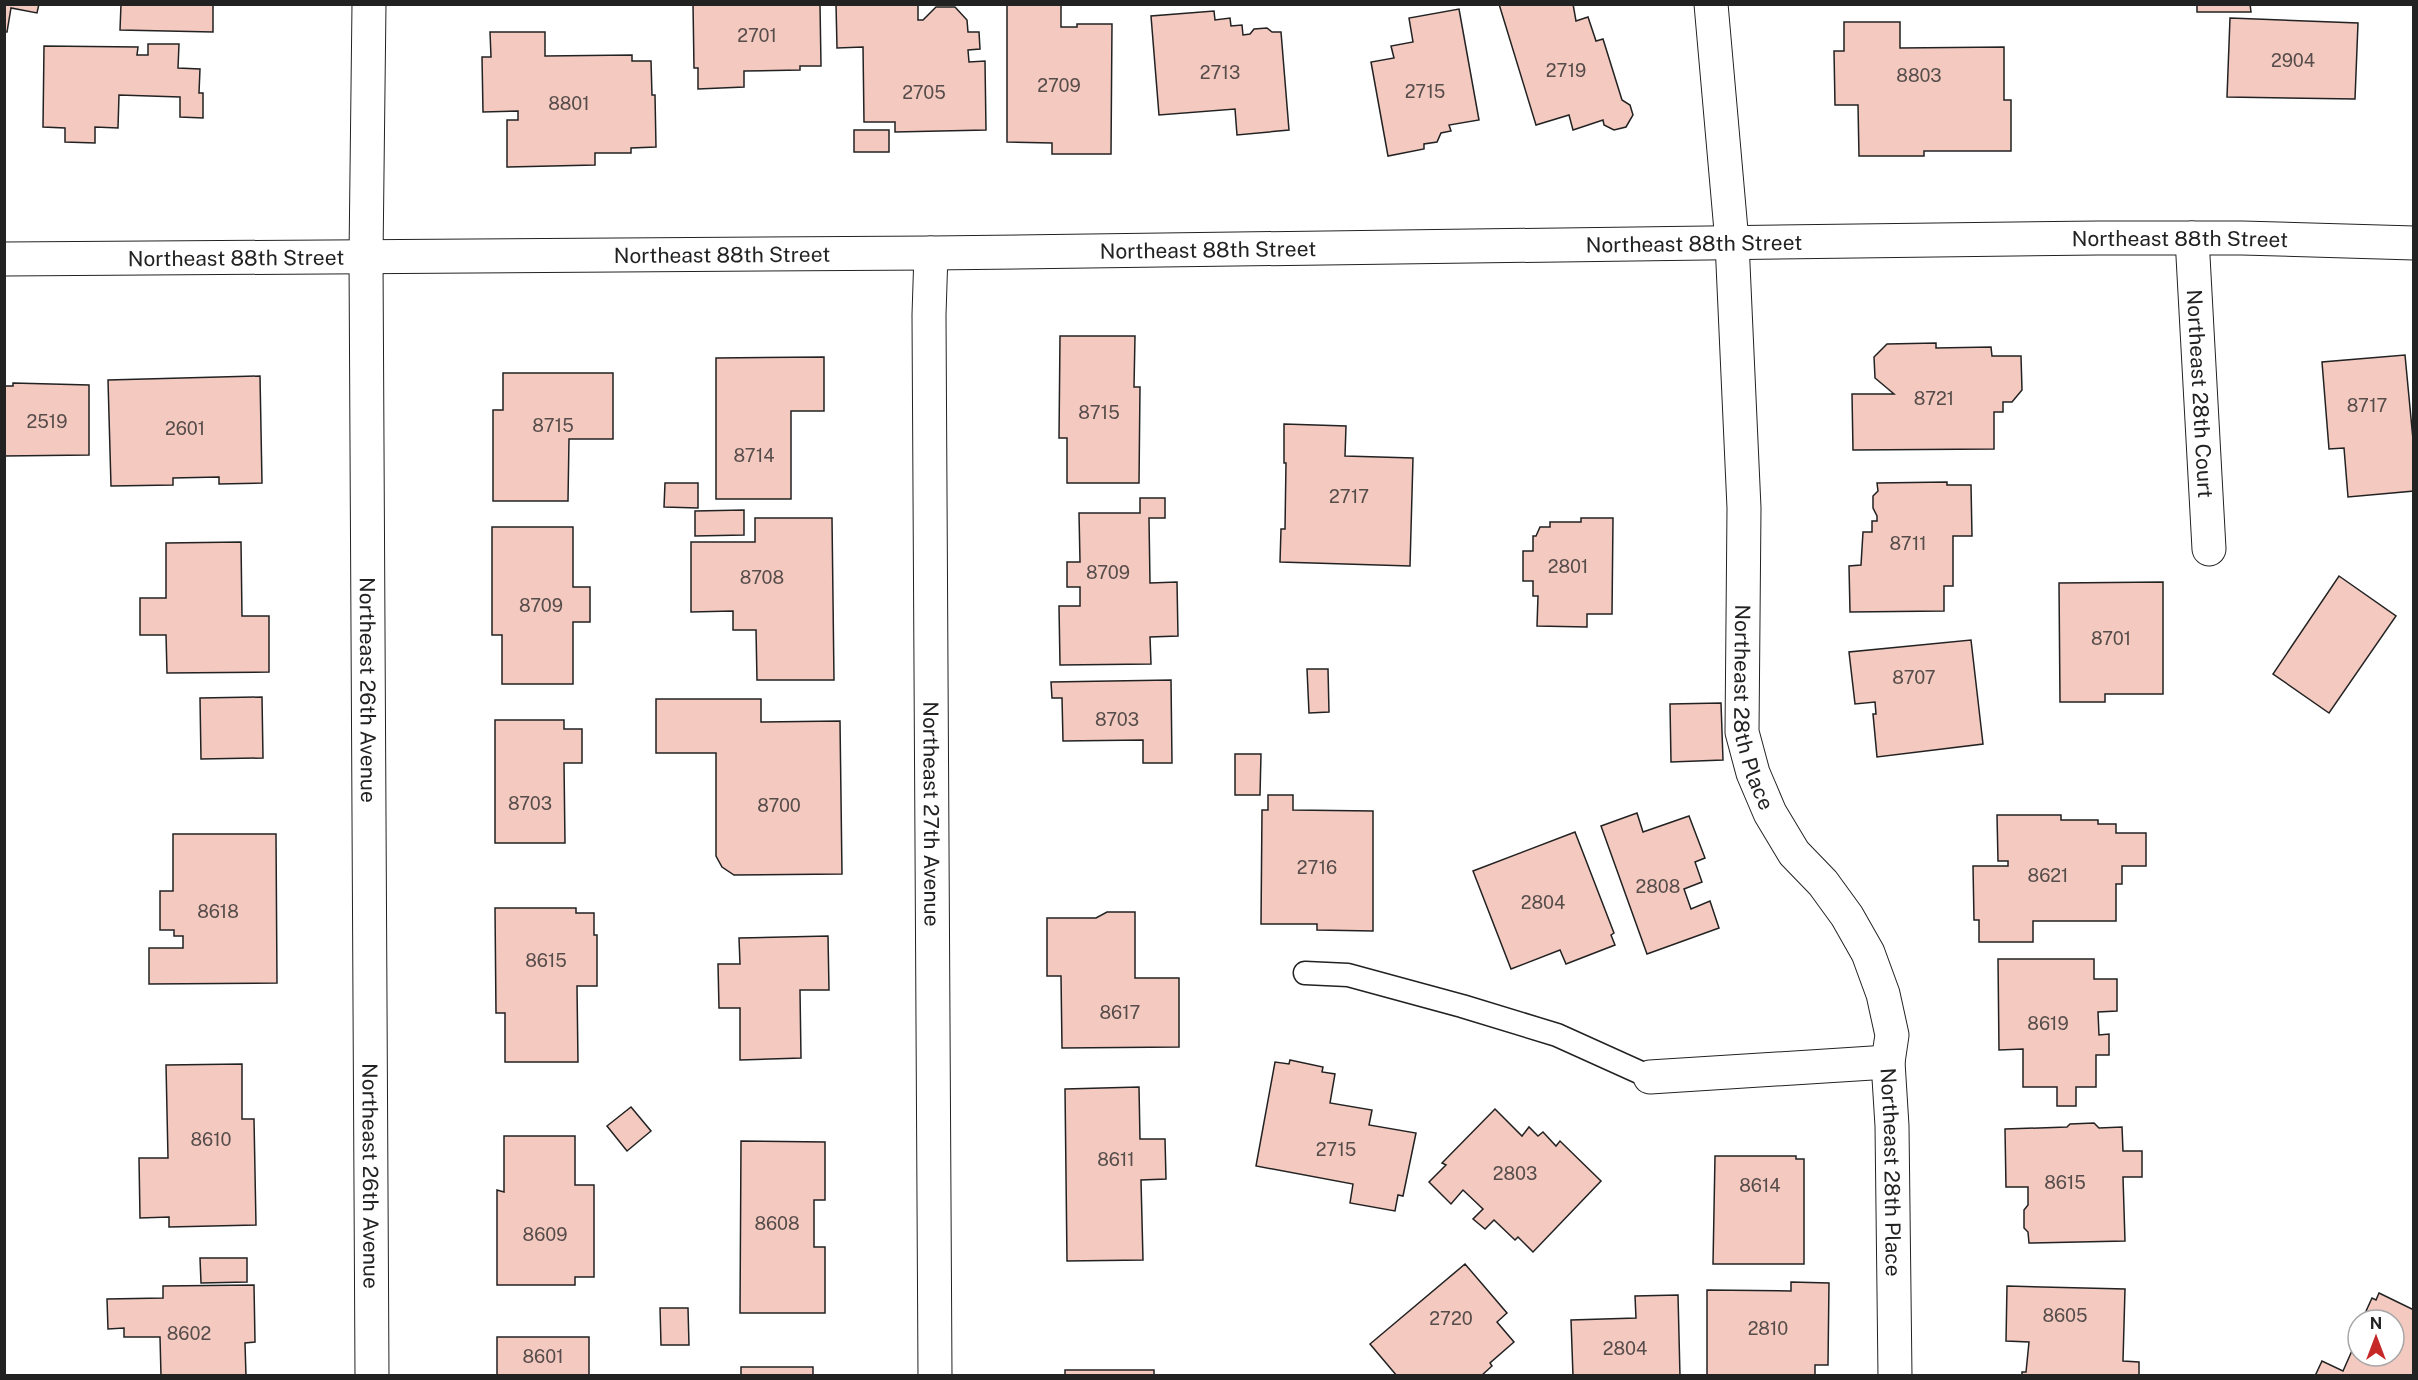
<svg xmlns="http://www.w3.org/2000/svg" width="2418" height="1380" font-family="'Public Sans',sans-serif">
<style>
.building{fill:#f3c9c0;stroke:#222;stroke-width:1.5}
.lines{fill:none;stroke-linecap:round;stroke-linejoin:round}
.lane-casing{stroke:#222;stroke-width:25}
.street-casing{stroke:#222;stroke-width:35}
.secondary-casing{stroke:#222;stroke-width:35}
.lane{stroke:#fff;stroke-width:22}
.street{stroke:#fff;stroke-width:33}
.secondary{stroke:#fff;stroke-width:33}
.labels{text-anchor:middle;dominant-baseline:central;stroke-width:4.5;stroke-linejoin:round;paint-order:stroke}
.number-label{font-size:18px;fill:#564c4a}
.street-label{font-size:21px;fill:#222;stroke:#fff}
</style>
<rect width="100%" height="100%" fill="#fff"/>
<g class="building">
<polygon points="4,4 39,4 37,13 11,8 7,32 4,32"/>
<polygon points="121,4 213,4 213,32 120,30"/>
<polygon points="693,4 820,4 821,66 800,66 800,70 744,71 744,87 698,89 698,68 694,68"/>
<polygon points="836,4 918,4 918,20 923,20 936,7 955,7 967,20 968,32 979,32 980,49 968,50 969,62 985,61 986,130 895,132 895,122 864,122 863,47 837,48"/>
<polygon points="1007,4 1061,4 1061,27 1077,27 1077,24 1112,24 1111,154 1052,154 1052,143 1007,142"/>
<polygon points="1499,4 1573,4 1576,21 1588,17 1596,41 1603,39 1622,100 1630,105 1633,115 1626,127 1614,130 1604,125 1603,120 1573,130 1569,115 1536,125"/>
<polygon points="2197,4 2250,4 2251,12 2197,12"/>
<polygon points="1459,9 1479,120 1449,125 1451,131 1441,133 1437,142 1424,144 1424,149 1388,156 1371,62 1394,58 1391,46 1413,42 1409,18"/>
<polygon points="1214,11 1215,20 1230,18 1231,26 1242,25 1243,35 1250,34 1254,29 1267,28 1272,32 1281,32 1289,130 1237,135 1235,109 1159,115 1151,16"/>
<polygon points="2230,18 2358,23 2355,99 2227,97"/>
<polygon points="1844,22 1900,22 1900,48 2004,47 2004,100 2011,100 2011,151 1924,151 1924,156 1859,156 1858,105 1835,105 1834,51 1844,51"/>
<polygon points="490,32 545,32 545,56 632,55 632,61 651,61 652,95 655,95 656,147 631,148 631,153 595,153 595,165 507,167 507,120 518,120 518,111 483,112 482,57 491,57"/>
<polygon points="148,44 179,44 178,68 200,69 199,93 203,93 203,118 180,117 180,97 119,95 118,128 95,127 95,143 65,142 65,128 43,127 44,46 138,47 137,55 148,55"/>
<rect x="854" y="130" width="35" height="22"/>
<polygon points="1060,336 1135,336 1134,387 1140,387 1139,483 1067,483 1067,438 1059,438"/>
<polygon points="1936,343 1936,348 1991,347 1992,356 2021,356 2022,390 2012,402 2003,402 2003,412 1994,412 1994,449 1853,450 1852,394 1894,394 1875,378 1874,357 1887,344"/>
<polygon points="2405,355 2414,450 2414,491 2348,497 2344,448 2329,449 2322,362"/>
<polygon points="824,357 824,411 791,411 791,499 716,499 716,358"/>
<polygon points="503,373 613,373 613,439 569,439 568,501 493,501 493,410 503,410"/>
<polygon points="260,376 262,483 219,484 219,477 173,478 173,485 111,486 108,380"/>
<polygon points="13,383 89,385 89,455 4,456 4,386 13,386"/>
<polygon points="1284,424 1346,426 1345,456 1413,458 1410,566 1280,562 1281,529 1285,529 1286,463 1284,463"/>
<polygon points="1947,482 1947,485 1971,485 1972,536 1953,536 1953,586 1944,586 1944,611 1850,612 1849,566 1861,565 1863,532 1872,532 1872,521 1877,521 1877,516 1873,508 1873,496 1878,491 1877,483"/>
<polygon points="665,483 698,483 698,508 664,507"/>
<polygon points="1140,498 1165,498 1165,518 1149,518 1150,583 1177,582 1178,636 1150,637 1151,664 1060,665 1059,606 1080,606 1080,587 1067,587 1067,562 1080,562 1079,513 1140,513"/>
<polygon points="744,510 744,535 695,536 695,511"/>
<polygon points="755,518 832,518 834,680 757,680 756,630 733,630 733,611 691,612 691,542 755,542"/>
<polygon points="1581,518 1613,518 1612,614 1587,614 1587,627 1537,626 1538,596 1533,596 1533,581 1523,581 1523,551 1533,551 1533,536 1536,536 1540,527 1550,527 1550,522 1581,522"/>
<polygon points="492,527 573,527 573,587 590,587 590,622 573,622 573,684 502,684 502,635 492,635"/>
<polygon points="241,542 242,616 269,616 269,672 167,673 166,635 140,635 140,598 166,598 166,543"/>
<polygon points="2339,576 2396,616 2329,713 2273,674"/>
<polygon points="2163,582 2163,694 2105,694 2105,702 2060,702 2059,583"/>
<polygon points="1971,640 1983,744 1877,757 1873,714 1876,714 1875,702 1855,704 1849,652"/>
<polygon points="1307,669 1328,669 1329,712 1309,713"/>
<polygon points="1171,680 1172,763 1143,763 1143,740 1063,741 1062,698 1052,698 1051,682"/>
<polygon points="262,697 263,758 201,759 200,698"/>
<polygon points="656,699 761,699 761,722 840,721 842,874 734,875 722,867 716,856 716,753 656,753"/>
<polygon points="1721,703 1723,760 1671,762 1670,704"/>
<polygon points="495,720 564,720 564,729 582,729 582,763 564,763 565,843 495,843"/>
<polygon points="1235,754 1261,754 1260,795 1235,795"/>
<polygon points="1268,795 1293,795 1293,810 1373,811 1373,931 1317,930 1317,924 1261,924 1262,810 1268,810"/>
<polygon points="1637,813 1643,832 1689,816 1705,858 1695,862 1702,882 1684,889 1691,909 1710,901 1719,928 1647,954 1601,826"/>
<polygon points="1997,815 2061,815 2061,820 2098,820 2098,824 2116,824 2116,833 2146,833 2146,866 2122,866 2122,884 2116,884 2116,921 2033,921 2033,942 1979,942 1979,920 1974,920 1973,866 2008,866 2008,861 1998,861"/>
<polygon points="1575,832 1614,933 1611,935 1615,945 1566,964 1560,950 1511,969 1473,871"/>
<polygon points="173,834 276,834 277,983 149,984 149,948 183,948 183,936 174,936 174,930 160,930 160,891 173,891"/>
<polygon points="495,908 576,908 576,913 594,913 594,935 597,935 597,986 577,986 578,1062 505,1062 505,1013 496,1013"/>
<polygon points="1107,912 1135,912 1135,978 1179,978 1179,1047 1062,1048 1061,976 1047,976 1047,918 1096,918"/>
<polygon points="828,936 829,990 800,990 801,1058 740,1060 740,1008 719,1008 718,964 740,964 739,938"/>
<polygon points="1998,959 2094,959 2094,979 2117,979 2117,1011 2098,1012 2099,1035 2109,1034 2109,1055 2096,1055 2096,1087 2076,1087 2076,1106 2057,1106 2057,1087 2023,1087 2023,1049 1999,1050"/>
<polygon points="1290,1060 1323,1067 1322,1072 1335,1074 1330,1103 1372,1110 1369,1125 1416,1133 1403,1196 1398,1195 1395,1211 1350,1203 1353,1184 1256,1166 1275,1062 1289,1064"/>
<polygon points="242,1064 242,1119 254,1119 256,1225 169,1227 169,1217 140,1218 139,1158 168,1158 166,1065"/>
<polygon points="1139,1087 1140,1139 1165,1139 1166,1179 1141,1180 1143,1260 1067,1261 1065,1089"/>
<polygon points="631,1107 651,1131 627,1151 607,1126"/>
<polygon points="1495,1109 1522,1136 1529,1127 1538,1136 1543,1132 1556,1146 1560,1141 1601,1181 1533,1252 1518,1237 1515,1240 1494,1220 1485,1229 1473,1219 1483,1209 1463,1190 1451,1204 1429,1182 1446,1165 1442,1163"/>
<polygon points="2094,1123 2099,1128 2122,1127 2123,1151 2142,1151 2142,1177 2123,1177 2125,1241 2029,1243 2028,1232 2024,1228 2024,1210 2028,1205 2028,1187 2006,1187 2005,1129 2067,1127 2070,1124"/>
<polygon points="504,1136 575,1136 575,1185 594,1185 594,1277 575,1277 575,1285 497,1285 497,1190 504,1192"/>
<polygon points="741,1141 825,1142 825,1200 814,1200 814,1247 825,1247 825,1313 740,1313"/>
<polygon points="1715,1156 1796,1156 1796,1159 1804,1159 1804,1264 1713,1264"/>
<polygon points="200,1258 247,1258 247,1282 201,1283"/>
<polygon points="1465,1264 1507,1313 1497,1322 1514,1342 1490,1363 1492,1366 1481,1376 1397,1376 1370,1344"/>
<polygon points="1791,1282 1829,1283 1828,1365 1815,1365 1815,1376 1707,1376 1707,1290 1791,1291"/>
<polygon points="254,1285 255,1342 245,1343 246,1376 161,1376 160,1337 124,1337 124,1328 108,1329 107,1299 163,1298 163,1286"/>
<polygon points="2007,1286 2125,1289 2123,1361 2139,1362 2139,1376 2022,1376 2022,1372 2026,1372 2029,1342 2006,1341"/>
<polygon points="2379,1293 2414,1310 2414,1376 2315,1376 2322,1361 2343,1371 2358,1337 2358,1356 2394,1356 2394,1320 2362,1320 2372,1298 2376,1300"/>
<polygon points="1678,1295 1680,1376 1573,1376 1571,1320 1636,1318 1635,1296"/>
<polygon points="660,1308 688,1308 689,1345 661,1345"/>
<rect x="497" y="1337" width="92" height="39"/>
<rect x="741" y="1367" width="72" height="9"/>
<rect x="1065" y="1370" width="89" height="6"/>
</g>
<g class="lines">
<g class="lane-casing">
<polyline id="lane" points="1305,973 1348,975 1462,1006 1557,1035 1650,1077"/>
</g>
<g class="street-casing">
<g id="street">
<path id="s1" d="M369,4L366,257L372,1376"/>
<path id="s2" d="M1711,4L1732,242L1744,508L1742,732L1753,773L1770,813L1794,853L1823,883L1847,916L1868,953L1883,994L1892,1035L1888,1062L1892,1126L1895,1376"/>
<path id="s3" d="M2192,238L2209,549"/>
<path id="s4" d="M931,253L929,315L935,1376"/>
<polyline points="1650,1077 1888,1062"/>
</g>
</g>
<g class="secondary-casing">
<g id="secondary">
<path id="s5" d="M4,259L931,253L2098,238H2242L2414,243"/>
</g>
</g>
<use href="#lane" class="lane"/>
<use href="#street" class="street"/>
<use href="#secondary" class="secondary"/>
</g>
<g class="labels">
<g class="number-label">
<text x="757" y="35">2701</text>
<text x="2293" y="60">2904</text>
<text x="1566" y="70">2719</text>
<text x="1220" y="72">2713</text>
<text x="1919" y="75">8803</text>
<text x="1059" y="85">2709</text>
<text x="1425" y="91">2715</text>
<text x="924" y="92">2705</text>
<text x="569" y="103">8801</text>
<text x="1934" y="398">8721</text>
<text x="2367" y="405">8717</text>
<text x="1099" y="412">8715</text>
<text x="47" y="421">2519</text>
<text x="553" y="425">8715</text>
<text x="185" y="428">2601</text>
<text x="754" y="455">8714</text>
<text x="1349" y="496">2717</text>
<text x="1908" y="543">8711</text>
<text x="1568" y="566">2801</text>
<text x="1108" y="572">8709</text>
<text x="762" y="577">8708</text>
<text x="541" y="605">8709</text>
<text x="2111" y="638">8701</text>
<text x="1914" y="677">8707</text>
<text x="1117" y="719">8703</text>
<text x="530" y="803">8703</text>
<text x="779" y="805">8700</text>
<text x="1317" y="867">2716</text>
<text x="2048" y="875">8621</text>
<text x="1658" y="886">2808</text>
<text x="1543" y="902">2804</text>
<text x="218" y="911">8618</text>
<text x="546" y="960">8615</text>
<text x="1120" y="1012">8617</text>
<text x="2048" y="1023">8619</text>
<text x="211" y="1139">8610</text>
<text x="1336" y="1149">2715</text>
<text x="1116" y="1159">8611</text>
<text x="1515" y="1173">2803</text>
<text x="2065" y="1182">8615</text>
<text x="1760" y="1185">8614</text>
<text x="777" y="1223">8608</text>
<text x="545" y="1234">8609</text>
<text x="2065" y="1315">8605</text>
<text x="1451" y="1318">2720</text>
<text x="1768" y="1328">2810</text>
<text x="189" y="1333">8602</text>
<text x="1625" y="1348">2804</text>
<text x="543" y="1356">8601</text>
</g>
<g class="street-label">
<text stroke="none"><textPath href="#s5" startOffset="2176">Northeast 88th Street</textPath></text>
<text stroke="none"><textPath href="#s5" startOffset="1690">Northeast 88th Street</textPath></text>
<text stroke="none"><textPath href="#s5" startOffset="1204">Northeast 88th Street</textPath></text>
<text stroke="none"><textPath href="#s5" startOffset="718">Northeast 88th Street</textPath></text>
<text stroke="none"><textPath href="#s5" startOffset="232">Northeast 88th Street</textPath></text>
<text stroke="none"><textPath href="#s3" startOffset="156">Northeast 28th Court</textPath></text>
<text stroke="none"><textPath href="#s1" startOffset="686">Northeast 26th Avenue</textPath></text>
<text stroke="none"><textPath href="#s2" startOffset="706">Northeast 28th Place</textPath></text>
<text stroke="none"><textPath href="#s4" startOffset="561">Northeast 27th Avenue</textPath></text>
<text stroke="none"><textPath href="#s2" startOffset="1210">Northeast 28th Place</textPath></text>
<text stroke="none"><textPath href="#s1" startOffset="1172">Northeast 26th Avenue</textPath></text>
</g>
</g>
<rect width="2418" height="1380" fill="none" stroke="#222222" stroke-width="12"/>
<g transform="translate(2376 1338)"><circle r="28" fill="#ffffff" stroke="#a7a7a7" stroke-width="1.5"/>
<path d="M0-4.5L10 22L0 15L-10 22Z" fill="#c62828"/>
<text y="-9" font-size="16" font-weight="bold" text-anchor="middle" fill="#222222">N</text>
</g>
</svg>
